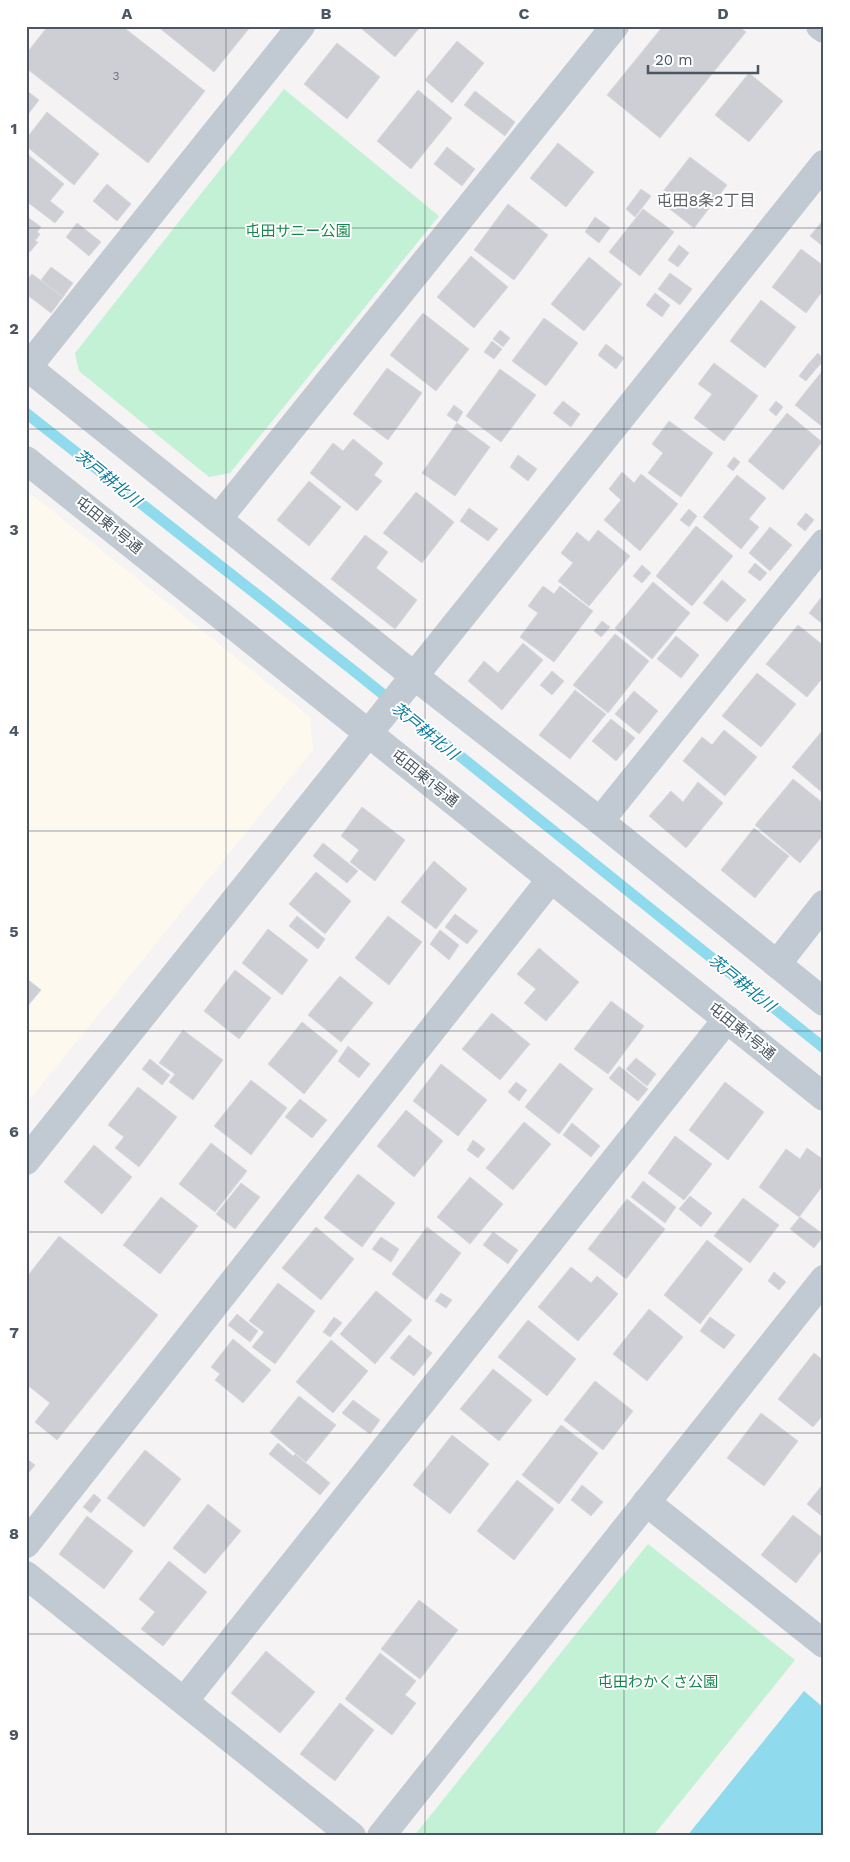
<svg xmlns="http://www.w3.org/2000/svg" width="850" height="1862" font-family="'Work Sans','Noto Sans JP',sans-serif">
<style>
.commercial{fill:#fdf9ef}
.green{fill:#c3f1d5}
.water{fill:#90daee}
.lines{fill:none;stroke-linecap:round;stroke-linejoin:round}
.stream{stroke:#90daee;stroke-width:11}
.building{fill:#cdcfd5;stroke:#d7d9de}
.minor{stroke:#c1cad2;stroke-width:28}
.grid{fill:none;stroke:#4a5661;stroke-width:1;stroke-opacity:0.55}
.labels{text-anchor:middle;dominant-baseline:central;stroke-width:4;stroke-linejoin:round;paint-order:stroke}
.number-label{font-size:12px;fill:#6b747e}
.park-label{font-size:15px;fill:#17864f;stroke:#fff}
.street-label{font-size:15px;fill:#4a5661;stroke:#fff}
.neighbourhood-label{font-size:16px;fill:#5f6368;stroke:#fff}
.water-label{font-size:16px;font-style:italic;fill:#0c7c9b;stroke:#fff}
.neatline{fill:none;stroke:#4a5661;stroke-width:2}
.grid-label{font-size:16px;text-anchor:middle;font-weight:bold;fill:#4a5661}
</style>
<rect width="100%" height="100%" fill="#f5f3f3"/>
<polygon class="commercial" points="26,490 310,717 313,750 26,1104"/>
<g class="green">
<polygon points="284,89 439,216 230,473 209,477 79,371 75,353"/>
<polygon points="648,1544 795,1660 653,1836 414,1836"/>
</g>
<polygon class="water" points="804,1691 824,1708 824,1836 687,1836"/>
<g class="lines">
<polyline class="stream" points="26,413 354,671 824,1048"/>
</g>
<g class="building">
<polygon points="48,26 122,26 205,91 148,163 26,68 26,54"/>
<polygon points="157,26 251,26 214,72"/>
<polygon points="365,26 421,26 395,57 362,29"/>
<polygon points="663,26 738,26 746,32 660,138 607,95"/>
<polygon points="457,41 484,63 452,103 425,80"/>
<polygon points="337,43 380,77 347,119 304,84"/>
<polygon points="749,73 783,101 749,142 715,115"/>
<polygon points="26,90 39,100 26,117"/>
<polygon points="418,90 452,118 411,169 377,141"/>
<polygon points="475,91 515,122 505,136 464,105"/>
<polygon points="47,112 99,154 74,185 26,146 26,139"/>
<polygon points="558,143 594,172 566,207 530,178"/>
<polygon points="447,147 475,169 462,186 434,164"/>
<polygon points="26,153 64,184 50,201 64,212 55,223 26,201"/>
<polygon points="690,157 727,185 694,228 657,199"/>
<polygon points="107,184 131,204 117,221 93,201"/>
<polygon points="641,189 651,196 635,217 626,209"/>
<polygon points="508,204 548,235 514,280 474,250"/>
<polygon points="643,209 674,232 640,276 609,252"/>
<polygon points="26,216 41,227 37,232 40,234 35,241 38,242 30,252 26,249"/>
<polygon points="595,217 610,228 599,243 585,232"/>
<polygon points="824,219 824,247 810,236"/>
<polygon points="77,223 101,242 89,256 66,237"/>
<polygon points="679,245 689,253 678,267 668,260"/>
<polygon points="801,249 824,266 824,289 806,313 772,287"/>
<polygon points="471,256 508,287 474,328 437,297"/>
<polygon points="589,257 622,284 584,331 551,304"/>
<polygon points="51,267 73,283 63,297 41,280"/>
<polygon points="670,273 692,289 680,305 658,289"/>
<polygon points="32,274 63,297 51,313 26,294 26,281"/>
<polygon points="655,293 670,305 662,317 646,305"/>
<polygon points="761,300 796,327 765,368 730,341"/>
<polygon points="423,313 469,349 436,391 390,355"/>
<polygon points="544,318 578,343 546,386 512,361"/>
<polygon points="500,330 510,338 503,347 493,339"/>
<polygon points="492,341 502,349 494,359 484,352"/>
<polygon points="606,344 624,358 616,369 598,355"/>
<polygon points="818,353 824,360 816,369 809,363"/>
<polygon points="714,363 758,396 724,441 694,418 712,394 698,384"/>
<polygon points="809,363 816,369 806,381 799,376"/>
<polygon points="387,368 422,393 388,440 353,414"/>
<polygon points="500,369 536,395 501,442 466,416"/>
<polygon points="824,369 824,428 795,405"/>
<polygon points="563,401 580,414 571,427 553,413"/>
<polygon points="776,401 783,407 776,416 769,410"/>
<polygon points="454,405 463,412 457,422 447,415"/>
<polygon points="787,413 822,442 783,490 748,461"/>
<polygon points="669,421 713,453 681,497 648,473 663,453 652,444"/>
<polygon points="457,423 490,447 455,496 422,473"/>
<polygon points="353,439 383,463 374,475 382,481 357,511 310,473 333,443 343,451"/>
<polygon points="518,455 537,469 528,481 510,467"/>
<polygon points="734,457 740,462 733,471 727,466"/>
<polygon points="622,472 634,483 641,474 678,504 640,551 604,520 621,500 609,489"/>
<polygon points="737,475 766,498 749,519 759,527 741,549 703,517"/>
<polygon points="309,481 341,507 309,546 277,520"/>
<polygon points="416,492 454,522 422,563 383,533"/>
<polygon points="469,508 498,529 488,541 460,521"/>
<polygon points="689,509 697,516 689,527 680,520"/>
<polygon points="806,513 814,520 805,531 797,524"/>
<polygon points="696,526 733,556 692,606 656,576"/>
<polygon points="770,527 792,545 770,571 749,553"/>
<polygon points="598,530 630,556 589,606 558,581 573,563 561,553 577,532 589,542"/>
<polygon points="365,535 388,552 376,568 417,600 395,629 331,579"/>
<polygon points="755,563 767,573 760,581 748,572"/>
<polygon points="642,565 651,573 642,583 633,576"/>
<polygon points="722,580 746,600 727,622 703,603"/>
<polygon points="653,582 690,613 652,659 615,628"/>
<polygon points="543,586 554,594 560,586 593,611 554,662 520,637 538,613 528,606"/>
<polygon points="824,594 824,625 809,613"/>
<polygon points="602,621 610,627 601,637 594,631"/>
<polygon points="798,625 824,646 824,676 807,697 766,664"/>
<polygon points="615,634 649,661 608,713 573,685"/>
<polygon points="676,636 699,655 681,678 657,659"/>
<polygon points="523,643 543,660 502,710 468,681 484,661 498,673"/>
<polygon points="552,671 564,681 552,695 540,685"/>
<polygon points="757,673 796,704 761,747 722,716"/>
<polygon points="575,690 606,714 570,759 539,735"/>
<polygon points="634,691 658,711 639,734 615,714"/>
<polygon points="611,719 635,738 616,761 592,741"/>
<polygon points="724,730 757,757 725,796 683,761 702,737 712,745"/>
<polygon points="822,731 824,733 824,794 792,767"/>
<polygon points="793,779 824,804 824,834 800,863 755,825"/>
<polygon points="698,782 723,803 686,848 649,816 671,791 683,802"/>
<polygon points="362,807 405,840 375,881 350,862 359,850 341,836"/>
<polygon points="754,828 789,856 755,898 721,870"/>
<polygon points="323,843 358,871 347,883 313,856"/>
<polygon points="434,861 467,889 436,929 401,902"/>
<polygon points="316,872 351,901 325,934 289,904"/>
<polygon points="455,914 478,931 467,944 445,927"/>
<polygon points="297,916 325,939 318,949 289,926"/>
<polygon points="388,916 422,942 389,985 355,958"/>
<polygon points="268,929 308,960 282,995 242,963"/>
<polygon points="440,930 459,945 449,960 430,944"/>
<polygon points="539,948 579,982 546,1021 524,1003 536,989 517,974"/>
<polygon points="235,970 271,998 239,1039 204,1011"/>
<polygon points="340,976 373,1003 341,1042 308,1015"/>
<polygon points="26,978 41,990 26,1008"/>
<polygon points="611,1001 644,1026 608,1074 574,1049"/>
<polygon points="492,1013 530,1044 500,1080 462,1049"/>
<polygon points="302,1022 338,1051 304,1094 268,1064"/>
<polygon points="183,1030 223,1060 193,1100 169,1082 175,1074 159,1063"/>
<polygon points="348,1046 370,1064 359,1078 338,1061"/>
<polygon points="636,1058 656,1074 647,1086 626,1069"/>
<polygon points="150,1059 170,1075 162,1085 142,1069"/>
<polygon points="560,1063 593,1089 559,1134 525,1107"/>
<polygon points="441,1064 487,1100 458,1136 413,1101"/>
<polygon points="619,1066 648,1089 638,1101 609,1078"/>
<polygon points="251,1080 287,1108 251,1155 214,1126"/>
<polygon points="516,1082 527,1090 519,1101 508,1092"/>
<polygon points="725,1082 764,1112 728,1160 689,1130"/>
<polygon points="138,1087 177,1117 139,1167 115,1148 124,1137 108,1125"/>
<polygon points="300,1099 327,1120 312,1138 285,1117"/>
<polygon points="406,1110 443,1141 414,1177 377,1146"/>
<polygon points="524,1122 551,1144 513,1190 486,1168"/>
<polygon points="572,1123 600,1146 591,1157 563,1135"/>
<polygon points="675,1136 712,1164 684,1200 648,1173"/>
<polygon points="473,1140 485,1149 478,1158 467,1150"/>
<polygon points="211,1143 247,1171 215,1212 179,1184"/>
<polygon points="94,1145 132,1177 102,1214 64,1182"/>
<polygon points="807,1148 824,1160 824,1184 799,1217 759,1187 786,1149 800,1159"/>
<polygon points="358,1174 395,1203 362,1247 324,1218"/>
<polygon points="470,1177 503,1204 470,1244 437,1217"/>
<polygon points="643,1181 676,1207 665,1223 631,1197"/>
<polygon points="241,1183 260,1197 235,1229 216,1214"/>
<polygon points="690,1196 712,1213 701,1227 679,1209"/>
<polygon points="161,1197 198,1226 160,1274 123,1245"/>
<polygon points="743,1198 779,1225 750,1263 714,1236"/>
<polygon points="627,1199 665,1229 626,1279 588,1249"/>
<polygon points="800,1217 824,1235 814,1248 790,1229"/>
<polygon points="316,1227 354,1259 321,1300 282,1268"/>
<polygon points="427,1227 461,1253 426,1300 392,1274"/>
<polygon points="493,1232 518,1250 508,1264 483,1245"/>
<polygon points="59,1236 158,1315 57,1440 35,1422 50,1403 26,1384 26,1278"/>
<polygon points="381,1237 399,1249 391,1262 372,1249"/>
<polygon points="707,1240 743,1269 700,1324 664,1295"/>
<polygon points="571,1267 591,1283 597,1276 618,1294 578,1341 538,1307"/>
<polygon points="774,1272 786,1282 779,1290 768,1281"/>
<polygon points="278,1283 315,1311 275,1364 252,1347 264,1332 249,1321"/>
<polygon points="376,1291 412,1320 375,1364 340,1334"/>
<polygon points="441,1293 452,1300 446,1308 435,1301"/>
<polygon points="649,1309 683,1337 647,1381 613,1354"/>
<polygon points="237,1314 258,1331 250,1342 228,1325"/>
<polygon points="334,1317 342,1323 330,1337 323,1332"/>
<polygon points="710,1317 735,1335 724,1349 700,1331"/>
<polygon points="528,1320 576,1359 547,1396 498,1357"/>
<polygon points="409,1335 432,1353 414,1376 390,1358"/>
<polygon points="233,1339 271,1370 243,1403 215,1380 220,1374 211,1367"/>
<polygon points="331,1340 368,1371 333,1413 296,1382"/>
<polygon points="814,1353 824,1361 824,1414 813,1427 778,1399"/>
<polygon points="493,1369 532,1400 499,1441 460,1409"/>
<polygon points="595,1381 633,1411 603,1450 564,1420"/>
<polygon points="299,1396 336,1425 306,1462 270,1432"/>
<polygon points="353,1400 380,1420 370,1434 342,1413"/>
<polygon points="761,1413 798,1441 764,1486 727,1458"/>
<polygon points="561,1425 598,1453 559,1504 522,1475"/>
<polygon points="452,1435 489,1464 450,1514 413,1485"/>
<polygon points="278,1443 293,1456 295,1454 330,1483 320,1495 269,1454"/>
<polygon points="145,1450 181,1479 144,1527 107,1498"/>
<polygon points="26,1458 35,1465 26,1476"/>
<polygon points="517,1480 554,1509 514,1560 477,1531"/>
<polygon points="824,1483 824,1518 807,1504"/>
<polygon points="582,1485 603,1502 591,1516 571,1500"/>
<polygon points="94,1494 101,1500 91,1513 83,1507"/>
<polygon points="208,1504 241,1531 205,1574 173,1548"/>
<polygon points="793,1515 824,1539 824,1547 796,1583 761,1555"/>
<polygon points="87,1516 133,1551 104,1589 59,1554"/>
<polygon points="169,1561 207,1592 163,1646 141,1629 155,1612 139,1599"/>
<polygon points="419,1600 458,1630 420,1679 381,1649"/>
<polygon points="266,1651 315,1692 280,1733 231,1693"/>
<polygon points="380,1653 416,1681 405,1695 416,1703 392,1735 345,1699"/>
<polygon points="340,1703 374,1730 335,1781 300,1754"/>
</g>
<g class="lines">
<g class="minor">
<polyline points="820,26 824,29"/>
<polyline points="26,366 413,675 600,821 824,1002"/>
<polyline points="28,367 301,26"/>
<polyline points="26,460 824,1097"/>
<polyline points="218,519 615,26"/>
<polyline points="600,821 824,543"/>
<polyline points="777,964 824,904"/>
<polyline points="26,1161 824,164"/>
<polyline points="646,1502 824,1644"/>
<polyline points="26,1544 551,879"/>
<polyline points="26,1575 352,1836"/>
<polyline points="184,1701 727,1019"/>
<polyline points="381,1836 824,1279"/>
</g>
</g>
<path class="grid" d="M226,26V1836M425,26V1836M624,26V1836M26,228H824M26,429H824M26,630H824M26,831H824M26,1031H824M26,1232H824M26,1433H824M26,1634H824"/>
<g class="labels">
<g class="number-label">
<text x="116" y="76">3</text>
</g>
<g class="park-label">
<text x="298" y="231">屯田サニー公園</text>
<text x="658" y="1682">屯田わかくさ公園</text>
</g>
<g class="street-label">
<text transform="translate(109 525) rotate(39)">屯田東1号通</text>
<text transform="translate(425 778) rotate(39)">屯田東1号通</text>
<text transform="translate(742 1031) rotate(39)">屯田東1号通</text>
</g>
<g class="neighbourhood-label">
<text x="706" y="200">屯田8条2丁目</text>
</g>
<g class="water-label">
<text transform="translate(108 478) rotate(39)">茨戸耕北川</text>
<text transform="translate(425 731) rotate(39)">茨戸耕北川</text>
<text transform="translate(742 983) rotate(39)">茨戸耕北川</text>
</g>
</g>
<rect width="850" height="1862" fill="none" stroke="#ffffff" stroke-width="55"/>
<path d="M648 65v8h110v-8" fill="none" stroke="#4a5661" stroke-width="2.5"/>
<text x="655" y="65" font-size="15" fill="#4a5661" stroke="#ffffff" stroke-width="4" paint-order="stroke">20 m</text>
<rect x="28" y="28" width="794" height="1806" class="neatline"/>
<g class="grid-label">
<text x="127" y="19">A</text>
<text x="326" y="19">B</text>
<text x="524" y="19">C</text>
<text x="723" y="19">D</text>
<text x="14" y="134">1</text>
<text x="14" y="334">2</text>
<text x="14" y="535">3</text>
<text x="14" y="736">4</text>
<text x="14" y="937">5</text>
<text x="14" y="1137">6</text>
<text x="14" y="1338">7</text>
<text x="14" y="1539">8</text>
<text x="14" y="1740">9</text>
</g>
</svg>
